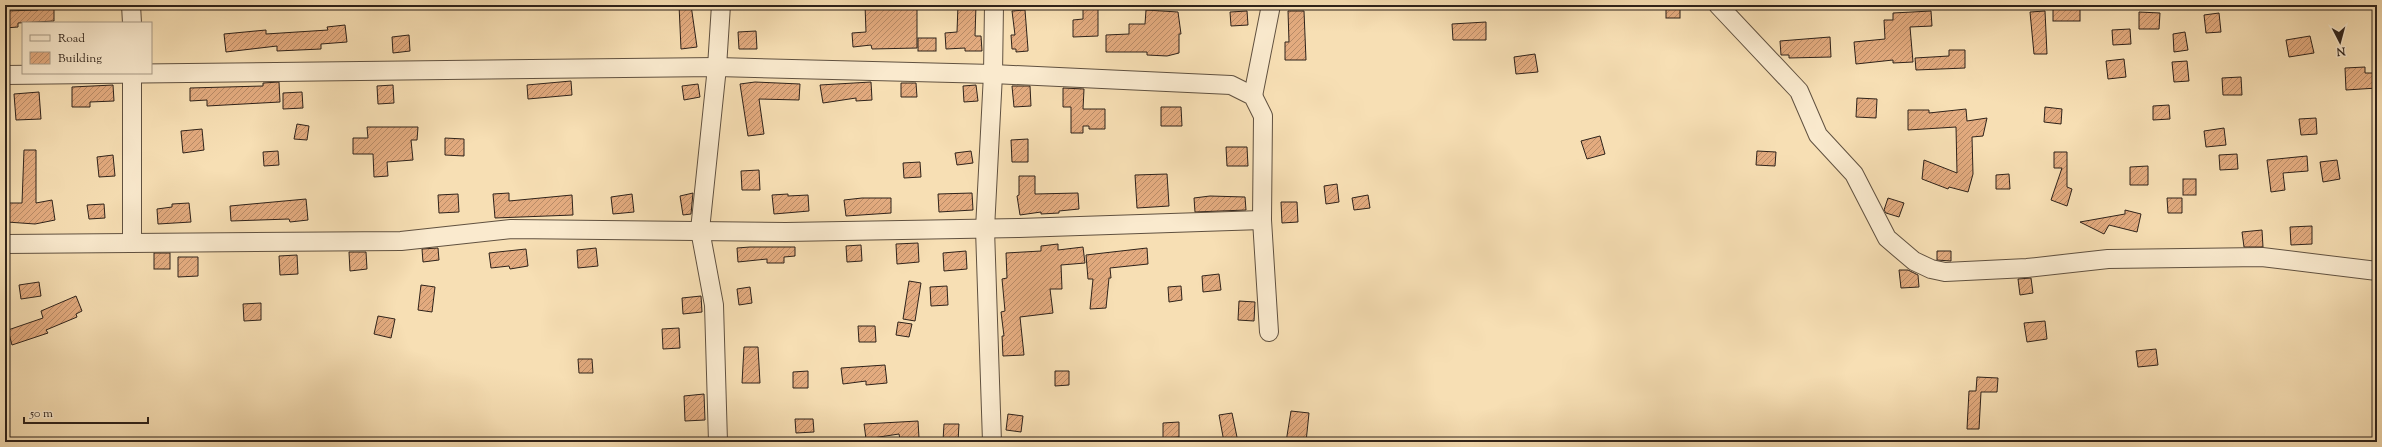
<svg xmlns="http://www.w3.org/2000/svg" width="2382" height="447" font-family="'Sorts Mill Goudy',serif">
<style>
.building{fill:url(#building-hatch);stroke:#2e221a}
.lines{fill:none;stroke-linecap:round;stroke-linejoin:round}
.minor-casing{stroke:#605140;stroke-width:20}
.minor{stroke:#faeace;stroke-width:18}
</style>
<defs>
<pattern id="building-hatch" width="6" height="6" patternUnits="userSpaceOnUse"><rect width="6" height="6" fill="#e3ab7f"/><path d="M-1 1l2-2M0 6l6-6M5 7l2-2" fill="none" stroke="#b88b67"/></pattern>
</defs>
<rect width="100%" height="100%" fill="#f7dfb4"/>
<filter id="stains"><feTurbulence type="fractalNoise" baseFrequency=".005" numOctaves="4"/><feColorMatrix values="0 0 0 0 .2 0 0 0 0 .09 0 0 0 0 .02 0 0 0 .5 -.17"/></filter>
<radialGradient id="worn" r=".72"><stop offset=".6" stop-color="#630" stop-opacity="0"/><stop offset="1" stop-color="#630" stop-opacity=".3"/></radialGradient>
<g class="building">
<polygon points="679,5 691,5 697,47 681,49"/>
<polygon points="865,5 917,5 917,48 872,49 871,45 853,47 852,33 866,32"/>
<polygon points="958,5 976,5 975,36 981,36 982,51 965,51 965,48 946,49 945,33 957,32"/>
<polygon points="1083,5 1098,5 1098,36 1073,37 1073,20 1083,19"/>
<rect x="1666" y="5" width="14" height="13"/>
<rect x="2053" y="5" width="27" height="16"/>
<polygon points="38,6 54,6 54,21 18,23 18,27 5,28 5,11 38,10"/>
<polygon points="1025,10 1028,49 1028,51 1016,52 1016,49 1012,49 1011,35 1015,35 1012,11"/>
<polygon points="1146,10 1178,12 1181,34 1179,34 1179,53 1167,56 1147,55 1147,52 1106,52 1106,35 1129,34 1129,24 1145,24"/>
<polygon points="1247,11 1248,25 1231,26 1230,12"/>
<polygon points="1288,11 1304,11 1306,60 1285,60 1285,42 1289,42"/>
<polygon points="1931,11 1932,26 1910,27 1913,62 1893,63 1893,60 1856,64 1854,42 1885,39 1884,20 1893,20 1893,13"/>
<polygon points="2045,11 2047,54 2034,54 2030,12"/>
<polygon points="2139,12 2160,13 2159,29 2139,29"/>
<polygon points="2219,13 2221,32 2206,33 2204,15"/>
<polygon points="1486,22 1486,40 1453,40 1452,24"/>
<polygon points="345,25 347,42 321,44 321,49 277,51 277,46 226,52 224,34 266,30 266,34 328,30 327,27"/>
<polygon points="2130,29 2131,44 2113,45 2112,30"/>
<polygon points="756,31 757,49 739,49 738,32"/>
<polygon points="2185,32 2188,50 2174,52 2173,34"/>
<polygon points="409,35 410,51 393,53 392,37"/>
<polygon points="2310,36 2314,53 2289,57 2286,40"/>
<polygon points="1830,37 1831,57 1789,58 1789,55 1781,55 1780,41"/>
<rect x="918" y="38" width="18" height="13"/>
<polygon points="1949,50 1965,50 1965,68 1916,70 1915,58 1949,56"/>
<polygon points="1535,54 1538,72 1516,74 1514,57"/>
<polygon points="2124,59 2126,77 2108,79 2106,61"/>
<polygon points="2187,61 2189,81 2174,82 2172,62"/>
<polygon points="2365,67 2365,73 2377,73 2377,88 2346,90 2345,68"/>
<polygon points="2241,77 2242,95 2223,95 2222,78"/>
<polygon points="571,81 572,95 528,99 527,85"/>
<polygon points="279,82 280,102 207,106 207,100 190,101 190,88 263,86 263,83"/>
<polygon points="755,82 800,84 799,100 759,99 764,134 748,136 740,84"/>
<polygon points="871,82 872,100 856,101 856,98 823,103 820,85"/>
<polygon points="901,83 916,83 917,97 901,97"/>
<polygon points="698,84 700,97 684,100 682,86"/>
<polygon points="113,85 114,101 90,102 90,107 72,107 72,87"/>
<polygon points="393,85 394,103 378,104 377,86"/>
<polygon points="976,85 978,101 964,102 963,86"/>
<polygon points="1012,86 1030,86 1031,106 1014,107"/>
<polygon points="1063,88 1084,89 1083,109 1105,109 1105,129 1089,129 1089,126 1083,126 1083,133 1071,133 1071,107 1063,107"/>
<polygon points="39,92 41,119 16,120 14,94"/>
<polygon points="302,92 303,108 283,109 283,93"/>
<polygon points="1857,98 1877,99 1876,118 1856,117"/>
<polygon points="2169,105 2170,119 2153,120 2153,106"/>
<polygon points="1161,107 1181,107 1182,126 1161,126"/>
<polygon points="2045,107 2062,109 2061,124 2044,122"/>
<polygon points="1966,109 1967,121 1987,118 1983,136 1972,137 1973,174 1968,192 1949,187 1948,189 1922,179 1924,160 1957,173 1956,127 1908,130 1908,110 1929,110 1929,113"/>
<polygon points="2316,118 2317,134 2301,135 2299,119"/>
<polygon points="297,124 309,126 307,140 294,139"/>
<polygon points="367,127 418,127 417,140 411,140 413,160 387,162 388,176 374,177 373,154 353,154 353,138 368,138"/>
<polygon points="2224,128 2226,145 2206,147 2204,131"/>
<polygon points="202,129 204,150 183,153 181,131"/>
<polygon points="1600,136 1605,154 1587,159 1581,141"/>
<polygon points="445,138 464,139 464,156 445,155"/>
<polygon points="1028,139 1028,162 1012,162 1011,140"/>
<polygon points="1226,147 1247,147 1248,166 1227,166"/>
<polygon points="24,150 36,150 36,203 52,200 55,220 35,224 7,222 8,203 22,203"/>
<polygon points="278,151 279,165 264,166 263,152"/>
<polygon points="971,151 973,163 957,165 955,153"/>
<polygon points="1757,151 1776,152 1775,166 1756,165"/>
<polygon points="2054,152 2067,152 2067,187 2072,189 2067,206 2051,200 2062,168 2054,168"/>
<polygon points="2237,154 2238,169 2220,170 2219,155"/>
<polygon points="113,155 115,176 99,177 97,157"/>
<polygon points="2307,156 2308,171 2283,173 2285,190 2271,192 2267,160"/>
<polygon points="2337,160 2340,179 2323,182 2320,162"/>
<polygon points="920,162 921,177 904,178 903,163"/>
<polygon points="2148,166 2148,185 2130,185 2130,167"/>
<polygon points="759,170 760,190 742,190 741,171"/>
<polygon points="1167,174 1169,206 1137,208 1135,175"/>
<polygon points="2009,174 2010,189 1996,189 1996,175"/>
<polygon points="1019,176 1035,176 1035,194 1078,193 1079,209 1059,211 1059,213 1041,214 1041,212 1020,215 1017,196 1019,195"/>
<rect x="2183" y="179" width="13" height="16"/>
<polygon points="1337,184 1339,202 1326,204 1324,186"/>
<polygon points="509,193 509,201 572,195 573,215 495,218 493,194"/>
<polygon points="693,193 691,214 683,215 680,196"/>
<polygon points="972,193 973,210 939,212 938,194"/>
<polygon points="458,194 459,212 439,213 438,195"/>
<polygon points="632,194 634,212 613,214 611,197"/>
<polygon points="788,194 788,196 808,195 809,211 774,214 772,195"/>
<polygon points="1368,195 1370,208 1354,210 1352,198"/>
<polygon points="1210,196 1245,197 1246,210 1195,212 1194,198"/>
<polygon points="862,198 891,198 891,213 846,216 844,200"/>
<polygon points="1888,198 1904,203 1899,217 1886,213 1884,210"/>
<polygon points="2167,198 2182,198 2182,213 2168,213"/>
<polygon points="306,199 308,220 290,222 289,219 231,221 230,206"/>
<polygon points="1281,202 1297,202 1298,222 1282,223"/>
<polygon points="189,203 191,222 158,224 157,209 172,207 172,204"/>
<polygon points="104,204 105,218 89,219 87,205"/>
<polygon points="2125,210 2141,214 2137,232 2109,225 2104,234 2080,222 2125,214"/>
<polygon points="2312,226 2312,244 2291,245 2290,227"/>
<polygon points="2262,230 2263,247 2244,247 2242,232"/>
<polygon points="918,243 919,262 897,264 896,244"/>
<polygon points="1058,244 1058,250 1083,247 1085,263 1061,265 1062,289 1050,289 1053,313 1020,317 1024,355 1003,356 1002,336 1004,336 1001,312 1005,311 1002,279 1007,278 1006,253 1041,251 1041,246"/>
<polygon points="861,245 862,261 847,262 846,246"/>
<polygon points="750,247 795,247 795,256 784,257 784,263 767,263 767,259 738,262 737,248"/>
<polygon points="438,248 439,260 423,262 422,249"/>
<polygon points="596,248 598,266 578,268 577,250"/>
<polygon points="1147,248 1148,264 1110,268 1111,278 1109,278 1106,308 1090,309 1093,279 1088,279 1086,255"/>
<polygon points="526,249 528,266 510,269 509,266 491,268 489,253"/>
<polygon points="966,251 967,269 944,271 943,253"/>
<polygon points="1937,251 1951,251 1951,261 1937,260"/>
<polygon points="349,252 366,252 367,269 350,271"/>
<rect x="154" y="253" width="16" height="16"/>
<polygon points="297,255 298,274 280,275 279,256"/>
<polygon points="178,257 198,257 198,276 178,277"/>
<polygon points="1899,270 1908,270 1918,275 1919,287 1901,288"/>
<polygon points="1219,274 1221,290 1203,292 1202,276"/>
<polygon points="2031,278 2033,293 2020,295 2018,279"/>
<polygon points="909,281 921,283 915,321 903,319"/>
<polygon points="39,282 41,296 21,299 19,285"/>
<polygon points="421,285 435,287 432,312 418,310"/>
<polygon points="947,286 948,305 931,306 930,287"/>
<polygon points="1181,286 1182,300 1169,302 1168,287"/>
<polygon points="750,287 752,303 739,305 737,289"/>
<polygon points="76,296 82,311 76,314 77,317 46,330 48,333 12,345 8,330 43,318 41,311"/>
<polygon points="701,296 702,312 683,314 682,298"/>
<polygon points="1239,301 1255,302 1254,321 1238,320"/>
<polygon points="261,303 261,320 244,321 243,304"/>
<polygon points="378,316 395,319 391,338 374,334"/>
<polygon points="2045,321 2047,339 2027,342 2024,323"/>
<polygon points="898,322 912,324 909,337 896,335"/>
<polygon points="858,326 875,326 876,342 859,342"/>
<polygon points="679,328 680,348 663,349 662,329"/>
<polygon points="744,347 758,347 760,383 742,383"/>
<polygon points="2156,349 2158,365 2138,367 2136,351"/>
<polygon points="578,359 592,359 593,373 579,373"/>
<polygon points="885,365 887,383 866,385 866,381 843,384 841,368"/>
<polygon points="808,371 808,388 793,388 793,372"/>
<polygon points="1055,371 1069,371 1069,385 1055,386"/>
<polygon points="1977,377 1998,378 1997,392 1981,392 1979,429 1967,429 1969,391 1976,391"/>
<polygon points="704,394 705,420 685,421 684,396"/>
<polygon points="1291,411 1309,413 1306,442 1286,442"/>
<polygon points="1232,413 1238,442 1224,442 1219,415"/>
<polygon points="1008,414 1023,416 1021,432 1006,430"/>
<polygon points="795,419 813,419 814,432 796,433"/>
<polygon points="918,421 919,438 900,439 899,434 866,439 864,424"/>
<polygon points="1179,422 1179,437 1163,438 1163,423"/>
<polygon points="944,424 959,424 958,442 943,441"/>
</g>
<g class="lines">
<g class="minor-casing">
<g id="minor">
<polyline points="131,5 132,23"/>
<polyline points="1718,5 1799,91 1818,135 1854,174 1887,238 1914,261 1931,269 1945,272 2027,268 2108,259 2262,257 2377,271"/>
<polyline points="132,73 132,241"/>
<polyline points="5,75 717,67 993,74 1231,85 1253,96 1263,116 1262,220 1269,332"/>
<polyline points="1253,96 1271,5"/>
<polyline points="5,244 401,241 511,229 786,232 1019,228 1262,220"/>
<polyline points="718,442 714,305 700,230 717,67 721,5"/>
<polyline points="992,442 985,229 993,74 994,5"/>
</g>
</g>
<use href="#minor" class="minor"/>
</g>
<rect width="2382" height="447" fill="none" stroke="#f7dfb4" stroke-width="20"/>
<rect x="6" y="6" width="2370" height="435" fill="none" stroke="#2e221a" stroke-width="2"/>
<rect x="10" y="10" width="2362" height="427" fill="none" stroke="#2e221a"/>
<rect x="22" y="22" width="130" height="52" fill="#faeace" stroke="#a89a86"/>
<rect x="30" y="35" width="20" height="6" fill="#faeace" stroke="#a89a86"/>
<text x="58" y="42" font-size="12" fill="#2e221a">Road</text>
<rect x="30" y="52" width="20" height="12" fill="url(#building-hatch)" stroke="#a89a86"/>
<text x="58" y="62" font-size="12" fill="#2e221a">Building</text>
<g transform="translate(2340 42) rotate(174)" stroke="#faeace" stroke-width="3" paint-order="stroke">
<path d="M0-3L7 15L0 10L-7 15Z" fill="#2e221a"/>
<text y="-6" font-size="11" font-weight="bold" text-anchor="middle" fill="#2e221a">N</text>
</g>
<path d="M24 417v6h124v-6" fill="none" stroke="#2e221a" stroke-width="2"/>
<text x="30" y="417" font-size="12" fill="#2e221a" stroke="#faeace" stroke-width="3" paint-order="stroke">50 m</text>
<rect width="100%" height="100%" filter="url(#stains)"/>
<rect width="100%" height="100%" fill="url(#worn)"/>
</svg>
